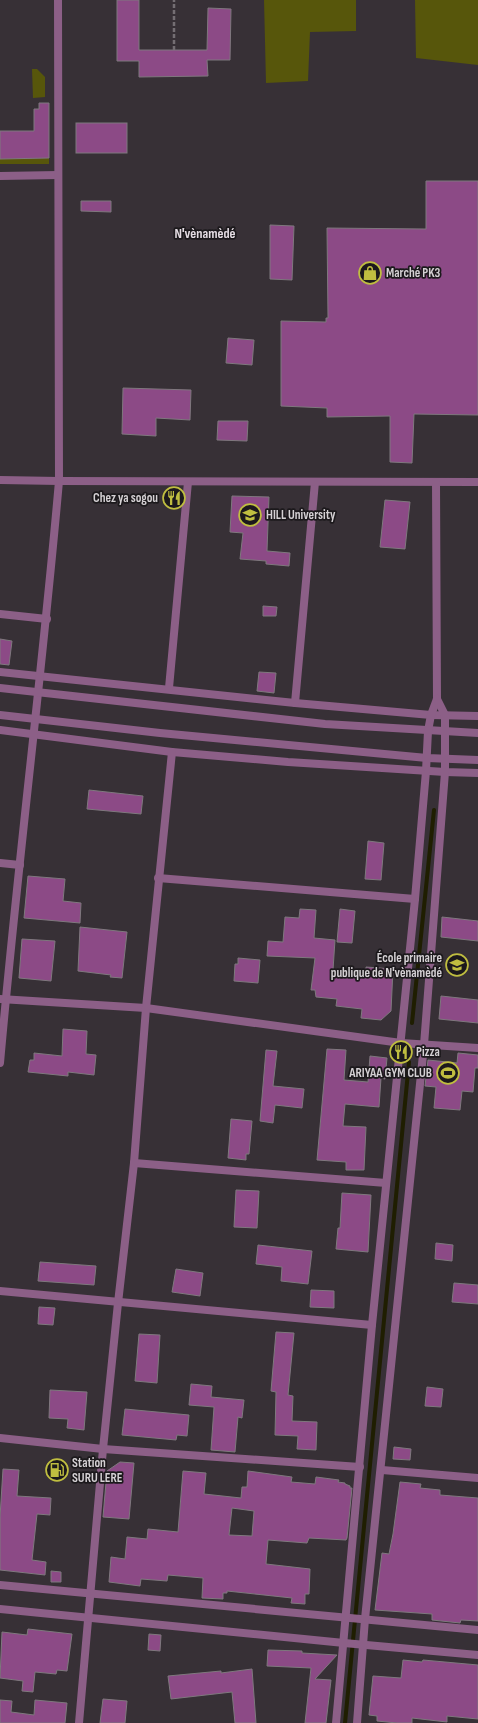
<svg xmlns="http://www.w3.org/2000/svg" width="478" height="1723" font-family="'Sofia Sans Condensed',sans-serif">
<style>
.green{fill:#57560b}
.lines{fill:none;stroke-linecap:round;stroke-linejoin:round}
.stream{stroke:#1f1e01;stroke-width:4}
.building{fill:#8c4a86;stroke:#7f787e;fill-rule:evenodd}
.path{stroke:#746e73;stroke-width:2.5;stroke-dasharray:4 2;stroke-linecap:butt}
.minor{stroke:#8c5f87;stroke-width:8}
.tertiary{stroke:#8c5f87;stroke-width:8}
.labels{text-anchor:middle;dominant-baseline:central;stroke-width:3.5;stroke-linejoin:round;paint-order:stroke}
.poi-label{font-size:13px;font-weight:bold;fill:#d5d1d4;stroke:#1c191c;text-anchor:start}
.neighbourhood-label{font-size:14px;font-weight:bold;fill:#e4dce3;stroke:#1c191c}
</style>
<rect width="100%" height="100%" fill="#373036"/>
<g class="green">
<polygon points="264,0 356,0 356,31 310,32 308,81 266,83"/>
<polygon points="415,0 478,0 478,65 416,58"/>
<polygon points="32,69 37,69 45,77 45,97 33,98"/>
<polygon points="49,158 49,164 0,164 0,159"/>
</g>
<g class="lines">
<g class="stream">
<polyline points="412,1023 434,810"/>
<polyline points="345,1723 409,1062"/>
</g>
</g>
<g class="building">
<polygon points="117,0 139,0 139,50 207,50 208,8 231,9 230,60 207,60 208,76 139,77 139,61 117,61"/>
<polygon points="39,103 49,103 49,158 0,159 0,131 34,131 34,109 39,109"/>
<rect x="76" y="123" width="51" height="30"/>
<polygon points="426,181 478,181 478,415 414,414 412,463 390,462 390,416 327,417 327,408 281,406 281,321 326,322 326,318 328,318 327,228 426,229"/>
<polygon points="81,201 111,201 111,212 81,211"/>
<polygon points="270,225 294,226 292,280 270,279"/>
<polygon points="228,338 254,340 252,365 226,363"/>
<polygon points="123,388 191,390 190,420 156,418 156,436 122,434"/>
<polygon points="218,421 248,421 247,441 217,440"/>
<polygon points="232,496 269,497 267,551 290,553 289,566 266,564 266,561 240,559 243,533 230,532"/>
<polygon points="385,500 410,502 405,549 380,547"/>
<polygon points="263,606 277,607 276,616 263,616"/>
<polygon points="0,639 12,641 9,665 0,664"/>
<polygon points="259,672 276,673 274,693 257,691"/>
<polygon points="89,790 143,796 141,814 87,809"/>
<polygon points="368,841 384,843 381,880 365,879"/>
<polygon points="28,876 65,879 63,901 81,903 80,923 24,918"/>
<polygon points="300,909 316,910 314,938 335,940 333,970 366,973 366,967 393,969 391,1011 381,1020 361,1018 362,1009 336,1006 337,999 316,997 315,990 311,990 315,958 267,956 268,941 283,942 285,917 299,918"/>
<polygon points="340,909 355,911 352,943 337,942"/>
<polygon points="442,917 478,921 478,941 441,937"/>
<polygon points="80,927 127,932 122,978 110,977 111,975 78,971"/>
<polygon points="22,939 55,941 51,981 19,978"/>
<polygon points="238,958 260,960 258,983 234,981 235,964 238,964"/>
<polygon points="441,996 478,1000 478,1023 439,1019"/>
<polygon points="63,1029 87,1031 86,1054 96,1055 94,1075 68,1072 68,1076 28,1072 30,1060 34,1060 34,1053 62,1056"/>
<polygon points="327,1049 346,1050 344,1080 368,1082 370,1056 387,1058 385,1079 381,1078 379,1107 345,1104 343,1126 366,1127 364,1170 346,1170 346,1162 317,1160"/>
<polygon points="266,1050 277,1051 273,1086 304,1089 302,1108 275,1105 273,1123 260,1121"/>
<polygon points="458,1053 478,1055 478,1068 475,1068 473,1092 462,1091 460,1110 434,1108 436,1087 425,1086 428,1060 457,1063"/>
<polygon points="231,1119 252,1121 249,1154 246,1154 246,1160 228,1158"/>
<polygon points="236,1190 259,1191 257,1228 234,1227"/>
<polygon points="342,1193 371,1195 368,1252 336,1249 338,1228 340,1228"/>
<polygon points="436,1243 453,1245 452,1261 435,1259"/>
<polygon points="258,1245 312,1251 308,1284 281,1281 282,1267 256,1264"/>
<polygon points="40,1262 96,1266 94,1285 38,1281"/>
<polygon points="176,1269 203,1273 200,1296 172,1292"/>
<polygon points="454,1283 478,1285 478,1304 452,1302"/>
<polygon points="311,1290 334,1291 334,1308 310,1307"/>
<polygon points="39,1307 55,1308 53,1325 38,1324"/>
<polygon points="276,1332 294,1333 288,1395 293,1396 292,1421 317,1422 316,1450 297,1449 298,1436 275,1435 276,1392 271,1391"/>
<polygon points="139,1334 160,1335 157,1383 135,1381"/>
<polygon points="191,1384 212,1386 211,1397 244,1400 242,1418 238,1417 235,1452 211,1450 214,1407 189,1405"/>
<polygon points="427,1387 443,1389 441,1407 425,1406"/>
<polygon points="50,1390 87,1392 84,1430 67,1428 68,1419 49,1418"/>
<polygon points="125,1409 189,1415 187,1436 177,1435 176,1440 122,1435"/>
<polygon points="394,1447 411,1449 410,1460 393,1459"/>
<polygon points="120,1462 134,1463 129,1519 103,1517 107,1471"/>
<polygon points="3,1469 19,1470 17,1496 51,1498 50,1515 37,1514 32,1560 46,1562 45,1575 0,1570 0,1517"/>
<path d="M183,1471L206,1473L204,1494L241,1498L242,1487H247L248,1471L292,1477L291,1482L315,1484L316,1477L339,1480L338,1482L345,1483V1484L350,1486V1488H352L347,1538L346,1540L309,1538L307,1543L268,1540L266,1564L310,1569L309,1594H305V1604L291,1603L292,1598L227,1591V1593H223V1599L202,1598L203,1578L168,1575L167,1581L141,1579L140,1586L109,1582L111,1557L125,1559L127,1537L147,1539L148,1529L178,1532ZM232,1508L254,1511L252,1536L229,1535Z"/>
<polygon points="400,1482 421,1484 420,1488 440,1490 440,1495 478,1498 478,1621 461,1620 460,1623 432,1620 432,1614 375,1610 382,1553 389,1554 393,1534"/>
<polygon points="51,1571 61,1572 61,1582 51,1582"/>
<polygon points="28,1629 72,1634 67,1671 57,1670 56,1674 35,1672 33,1692 22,1691 23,1681 0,1678 2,1632 27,1635"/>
<polygon points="149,1634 161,1635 160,1651 148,1650"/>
<polygon points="268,1650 302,1651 302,1653 337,1655 315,1679 331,1680 326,1723 305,1723 311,1668 267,1666"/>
<polygon points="403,1660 422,1662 423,1660 478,1665 478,1719 447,1716 447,1722 412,1718 412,1723 397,1723 377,1721 377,1716 369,1715 373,1676 401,1678"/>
<polygon points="252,1669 256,1723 235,1723 232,1692 171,1699 168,1676 221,1671 221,1673"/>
<polygon points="103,1699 127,1701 125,1723 100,1723"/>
<polygon points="0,1700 12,1701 11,1712 34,1715 35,1700 67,1703 65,1723 0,1723"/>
</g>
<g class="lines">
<polyline class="path" points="174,50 174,0"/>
<g class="minor">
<polyline points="0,176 58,175"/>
<polyline points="0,614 47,619"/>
<polyline points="0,672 295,703 431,715 478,716"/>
<polyline points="169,688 188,482"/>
<polyline points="295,703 315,482"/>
<polyline points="0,730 172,752 288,762 445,772 478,773"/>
<polyline points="0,863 20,865"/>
<polyline points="158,878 415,899"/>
<polyline points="0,999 146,1008 401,1043 478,1048"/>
<path d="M0,1063C17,869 42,676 59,481"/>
<polyline points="134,1163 386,1183"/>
<polyline points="0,1291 372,1325"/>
<polyline points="0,1438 103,1449 360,1467"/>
<polyline points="382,1470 478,1478"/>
<polyline points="79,1723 103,1449 118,1303 134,1163 146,1008 172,752"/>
</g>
<g class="tertiary">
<polyline points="58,0 59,481"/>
<polyline points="0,480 59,481 478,482"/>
<polyline points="0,688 325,724 478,733"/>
<polyline points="0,715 160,733 427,758 478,760"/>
<polyline points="0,1585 478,1630"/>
<polyline points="0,1609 344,1643 478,1655"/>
<polyline points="336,1723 372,1325 415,899 426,771 428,731 431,715 437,699 436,482"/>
<polyline points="357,1723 365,1619 424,1045 445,772 445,715 437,699"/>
</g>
</g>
<defs>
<g id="shop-ring" transform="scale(1.15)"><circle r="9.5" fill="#1c191c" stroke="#c0be40" stroke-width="1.5"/><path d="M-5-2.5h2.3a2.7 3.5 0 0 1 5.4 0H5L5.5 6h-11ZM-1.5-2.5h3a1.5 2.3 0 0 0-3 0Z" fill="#c0be40"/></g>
<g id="restaurant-ring" transform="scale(1.15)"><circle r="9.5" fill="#1c191c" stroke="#c0be40" stroke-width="1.5"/><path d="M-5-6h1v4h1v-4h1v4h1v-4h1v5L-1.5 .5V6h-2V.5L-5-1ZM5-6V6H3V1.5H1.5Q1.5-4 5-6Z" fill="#c0be40"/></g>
<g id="university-ring" transform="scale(1.15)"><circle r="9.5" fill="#1c191c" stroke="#c0be40" stroke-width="1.5"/><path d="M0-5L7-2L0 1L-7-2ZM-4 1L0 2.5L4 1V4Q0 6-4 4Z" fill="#c0be40"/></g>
<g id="school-ring" transform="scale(1.15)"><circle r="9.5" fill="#1c191c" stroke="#c0be40" stroke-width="1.5"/><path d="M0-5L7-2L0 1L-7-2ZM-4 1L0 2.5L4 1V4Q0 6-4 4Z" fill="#c0be40"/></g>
<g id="stadium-ring" transform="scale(1.15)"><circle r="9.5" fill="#1c191c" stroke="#c0be40" stroke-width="1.5"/><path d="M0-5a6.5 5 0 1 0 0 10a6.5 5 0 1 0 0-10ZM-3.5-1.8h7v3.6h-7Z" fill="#c0be40"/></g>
<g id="fuel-ring" transform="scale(1.15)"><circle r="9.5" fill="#1c191c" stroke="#c0be40" stroke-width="1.5"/><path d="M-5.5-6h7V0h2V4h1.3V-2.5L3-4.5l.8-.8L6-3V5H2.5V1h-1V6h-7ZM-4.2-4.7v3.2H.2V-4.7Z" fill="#c0be40"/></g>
</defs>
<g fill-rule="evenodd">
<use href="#shop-ring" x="370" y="273"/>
<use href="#restaurant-ring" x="174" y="498"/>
<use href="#university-ring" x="250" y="515"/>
<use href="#school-ring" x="457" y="965"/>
<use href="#restaurant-ring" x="401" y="1052"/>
<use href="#stadium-ring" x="448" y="1073"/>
<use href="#fuel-ring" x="57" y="1470"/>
</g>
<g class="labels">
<g class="poi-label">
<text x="386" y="273">Marché PK3</text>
<text x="158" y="498" text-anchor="end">Chez ya sogou</text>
<text x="266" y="515">HILL University</text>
<text x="442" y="958" text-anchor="end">École primaire<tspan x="442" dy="15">publique de N'vènamèdé</tspan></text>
<text x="416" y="1052">Pizza</text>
<text x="432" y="1073" text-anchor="end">ARIYAA GYM CLUB</text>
<text x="72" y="1463">Station<tspan x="72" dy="15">SURU LERE</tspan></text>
</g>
<g class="neighbourhood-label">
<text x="205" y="233">N'vènamèdé</text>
</g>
</g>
</svg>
